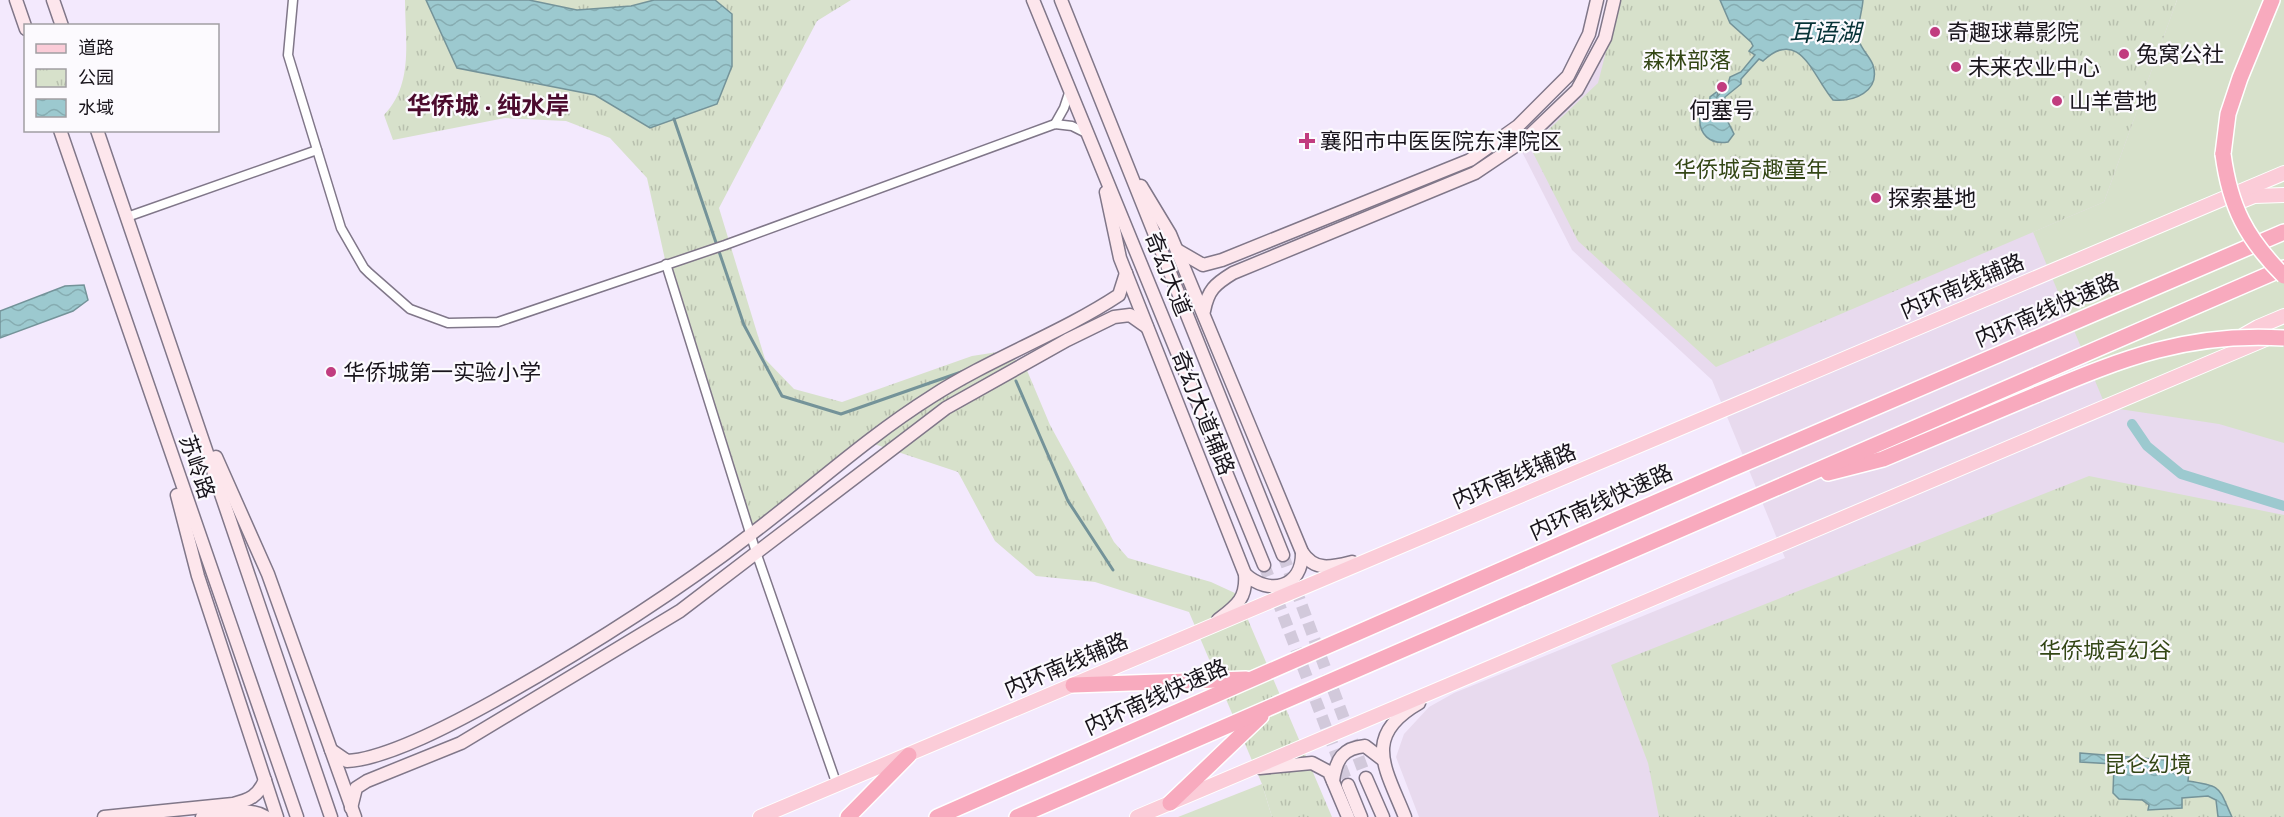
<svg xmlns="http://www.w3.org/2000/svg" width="2284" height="817" font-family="Signika,'Noto Sans SC',sans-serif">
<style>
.commercial{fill:#e8daee}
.green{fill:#d7e1cb}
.park{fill:url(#park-tufts)}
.water{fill:url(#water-waves);stroke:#749399;stroke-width:1.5}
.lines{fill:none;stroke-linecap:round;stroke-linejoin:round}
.stream{stroke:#749399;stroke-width:3}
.canal{stroke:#9cc9cf;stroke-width:10}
.secondary-tunnel{stroke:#d2c9db;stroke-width:12;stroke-dasharray:12 6;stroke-linecap:butt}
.street-casing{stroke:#807789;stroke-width:11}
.secondary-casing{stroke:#807789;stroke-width:15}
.primary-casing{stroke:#fff;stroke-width:16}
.highway-casing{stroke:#fff;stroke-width:18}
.street{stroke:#fff;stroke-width:8}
.secondary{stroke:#fde6ec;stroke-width:12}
.primary{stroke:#fbccd8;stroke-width:14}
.highway{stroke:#f8aabe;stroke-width:15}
.highway-bridge-casing{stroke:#fff;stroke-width:18;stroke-linecap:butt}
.highway-bridge{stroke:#f8aabe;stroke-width:15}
.poi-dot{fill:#c13c7f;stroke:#fcfafe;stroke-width:2}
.labels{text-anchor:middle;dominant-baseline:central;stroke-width:4.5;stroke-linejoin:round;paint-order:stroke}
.poi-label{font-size:22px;fill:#18141b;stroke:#fcfafe;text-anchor:start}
.park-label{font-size:22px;fill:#334615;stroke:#fcfafe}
.street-label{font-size:22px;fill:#18141b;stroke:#fcfafe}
.water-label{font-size:24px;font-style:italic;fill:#063337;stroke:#fcfafe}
.neighbourhood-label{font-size:24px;font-weight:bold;fill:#4b0a2d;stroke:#fcfafe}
</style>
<defs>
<pattern id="park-tufts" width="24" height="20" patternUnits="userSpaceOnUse" patternTransform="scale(1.5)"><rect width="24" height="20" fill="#d7e1cb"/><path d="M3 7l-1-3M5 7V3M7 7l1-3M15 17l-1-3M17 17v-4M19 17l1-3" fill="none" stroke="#b8c0ae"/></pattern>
<pattern id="water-waves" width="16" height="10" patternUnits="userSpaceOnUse" patternTransform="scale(1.5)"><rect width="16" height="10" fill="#9cc9cf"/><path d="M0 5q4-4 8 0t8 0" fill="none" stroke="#86acb1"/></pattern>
</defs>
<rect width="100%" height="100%" fill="#f3e9fd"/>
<polygon class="commercial" points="2284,0 2284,817 1419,817 1396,757 1404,734 1429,707 1454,693 1785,558 1712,380 1572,250 1520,148 1585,89 1608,39"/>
<g class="green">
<polygon points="2177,0 2284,0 2284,443 2219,424 2106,407 2033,232 2104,202"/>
<polygon points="1262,784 1272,817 1178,817"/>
</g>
<g class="park">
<path d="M405,0H851L817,21L719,208L765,359L794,389L842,402L972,356L1004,351L1026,368L1050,425L1114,542L1128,558L1211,582L1237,594L1332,817H1272L1262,784L1189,612L1095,582L1036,576L995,541L958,472L865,441L751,534L666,264L647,178L610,138L566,121L505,118L393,140L384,115C414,84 405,40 405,0Z"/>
<polygon points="1619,0 2177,0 2104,202 1716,367 1578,241 1530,147 1598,83"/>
<polygon points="2089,476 2284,515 2284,817 1659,817 1648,763 1611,665"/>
</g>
<g class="water">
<polygon points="426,0 529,0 577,10 631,6 654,0 715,0 732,14 732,66 717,104 650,128 595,95 457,68"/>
<path d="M1720,0H1863C1862,14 1856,27 1859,41C1862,50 1870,57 1873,65C1881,92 1853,102 1833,100C1813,77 1800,26 1763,61L1759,59L1741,79V84L1725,97L1724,114L1734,134L1728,142C1710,145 1698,134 1700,116L1709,109L1710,97L1718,91L1717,97L1728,84L1730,77L1741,72L1755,55L1749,51L1753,46L1751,42L1730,23Z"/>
<polygon points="84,285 88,300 73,311 0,338 0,311 65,286"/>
<path d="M2080,753L2190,762L2188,781C2223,786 2218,787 2232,817H2218L2216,800L2208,796L2182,798V808L2148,810L2149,805L2142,800L2119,799L2113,793L2114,764L2080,762Z"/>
</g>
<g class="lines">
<g class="stream">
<polyline points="674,119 744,325 782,396 841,414 967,370"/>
<polyline points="1016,381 1068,501 1113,570"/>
</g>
<polyline class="canal" points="2132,424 2147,446 2181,474 2284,506"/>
<g class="secondary-tunnel">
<polyline points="1283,555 1366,778"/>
<polyline points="1264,565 1348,785"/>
</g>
<g class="street-casing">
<g id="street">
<polyline points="293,0 288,55 341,228 364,268 369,273 410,309 448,323 498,322 725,245 1055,124 1072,126 1088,134"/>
<polyline points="1055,124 1064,108 1070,90"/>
<polyline points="127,217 317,150"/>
<polyline points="666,264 756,552 837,785"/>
</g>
</g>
<g class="secondary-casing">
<g id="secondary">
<polyline points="16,0 26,29"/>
<polyline points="53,0 62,26"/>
<polyline points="1033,0 1264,565"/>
<polyline points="1061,0 1283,555"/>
<polyline points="60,130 297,817"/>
<polyline points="97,130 331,817"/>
<path d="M1141,186L1170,234L1302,552C1315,572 1332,567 1352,562"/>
<path d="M1106,192L1120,258L1245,574C1247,599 1236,606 1218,620"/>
<polyline points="1177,250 1203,265 1222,260 1470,160 1518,126 1568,76 1589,34 1597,0"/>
<path d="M1204,311C1208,290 1215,284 1233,273L1475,173L1527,138L1577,90L1605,38L1614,0"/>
<polyline points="216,457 268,574 355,817"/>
<polyline points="177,495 198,576 277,817"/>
<path d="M1245,574C1269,596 1303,588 1302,552"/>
<path d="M331,750L347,761C388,759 458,721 494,701C583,651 669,597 750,535C811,489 866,438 931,397C991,358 1060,334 1119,295L1126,273"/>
<polyline points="1260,768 1312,763 1329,772 1348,817"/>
<polyline points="1366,778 1383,817"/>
<path d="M1333,781C1336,759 1343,748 1365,746L1382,759"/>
<polyline points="1348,785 1361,817"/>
<polyline points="351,808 356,788 367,781 461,743 680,611 946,408 1067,340 1114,317 1130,315 1147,327"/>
<path d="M104,817L233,804C250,800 258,796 265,780"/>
<path d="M202,817C222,814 248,806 266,817"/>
<path d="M1405,817C1386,769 1361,736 1419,703"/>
</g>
</g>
<g class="primary-casing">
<g id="primary">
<polyline points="2239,202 2254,196 2284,195"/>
<polyline points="2237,339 2258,327 2284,316"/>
<polyline points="760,817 2284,173"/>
<polyline points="1137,817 2268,338"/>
</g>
</g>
<g class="highway-casing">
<g id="highway">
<polyline points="2223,154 2228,114 2240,78 2272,0"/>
<polyline points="1828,473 1883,459 2038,394"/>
<polyline points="1073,685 1246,679"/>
<polyline points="1170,803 1261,716"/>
<polyline points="848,817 909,755"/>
<polyline points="937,817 1727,471 2284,232"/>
<polyline points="1017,817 2284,268"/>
</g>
</g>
<use href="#street" class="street"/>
<use href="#secondary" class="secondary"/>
<use href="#primary" class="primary"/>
<use href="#highway" class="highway"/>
<g class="highway-bridge-casing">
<g id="highway-bridge">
<path d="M2223,154C2230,207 2246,238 2284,276"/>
<path d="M2038,394C2124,358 2188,332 2284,338"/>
</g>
</g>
<use href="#highway-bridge" class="highway-bridge"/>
</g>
<g class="poi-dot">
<circle cx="1935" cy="32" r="6"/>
<circle cx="2124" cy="54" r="6"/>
<circle cx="1956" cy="67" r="6"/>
<circle cx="1722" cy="87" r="6"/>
<circle cx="2057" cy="101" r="6"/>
<path d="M1304 132h6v6h6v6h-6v6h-6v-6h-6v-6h6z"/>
<circle cx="1876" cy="198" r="6"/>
<circle cx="331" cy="372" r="6"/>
</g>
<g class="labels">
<g class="poi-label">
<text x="1947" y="32">奇趣球幕影院</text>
<text x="2136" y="54">兔窝公社</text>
<text x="1968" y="67">未来农业中心</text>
<text x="2069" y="101">山羊营地</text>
<text x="1722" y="110" text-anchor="middle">何塞号</text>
<text x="1320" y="141">襄阳市中医医院东津院区</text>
<text x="1888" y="198">探索基地</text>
<text x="343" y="372">华侨城第一实验小学</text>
</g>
<g class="park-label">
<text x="1687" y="60">森林部落</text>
<text x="1751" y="169">华侨城奇趣童年</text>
<text x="2105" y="650">华侨城奇幻谷</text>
<text x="2148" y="764">昆仑幻境</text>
</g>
<g class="street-label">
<text transform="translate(1168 274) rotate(68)">奇幻大道</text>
<text transform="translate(1962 286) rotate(-23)">内环南线辅路</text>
<text transform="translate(2047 310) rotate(-23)">内环南线快速路</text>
<text transform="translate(1203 413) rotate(68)">奇幻大道辅路</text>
<text transform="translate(197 467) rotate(71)">苏岭路</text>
<text transform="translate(1514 476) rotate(-23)">内环南线辅路</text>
<text transform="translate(1601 502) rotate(-24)">内环南线快速路</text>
<text transform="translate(1066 665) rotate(-23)">内环南线辅路</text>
<text transform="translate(1156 697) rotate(-24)">内环南线快速路</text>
</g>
<g class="water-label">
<text x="1825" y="33">耳语湖</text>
</g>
<g class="neighbourhood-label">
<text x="488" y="106">华侨城 · 纯水岸</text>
</g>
</g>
<rect x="24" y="24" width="195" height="108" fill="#fcfafe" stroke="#a19ea3" stroke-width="1.5"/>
<rect x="36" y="44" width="30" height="9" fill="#fbccd8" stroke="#a19ea3" stroke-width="1.5"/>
<text x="78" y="54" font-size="18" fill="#18141b">道路</text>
<rect x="36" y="69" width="30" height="18" fill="url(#park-tufts)" stroke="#a19ea3" stroke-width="1.5"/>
<text x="78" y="84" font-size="18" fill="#18141b">公园</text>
<rect x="36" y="99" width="30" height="18" fill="url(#water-waves)" stroke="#a19ea3" stroke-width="1.5"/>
<text x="78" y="114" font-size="18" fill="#18141b">水域</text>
</svg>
